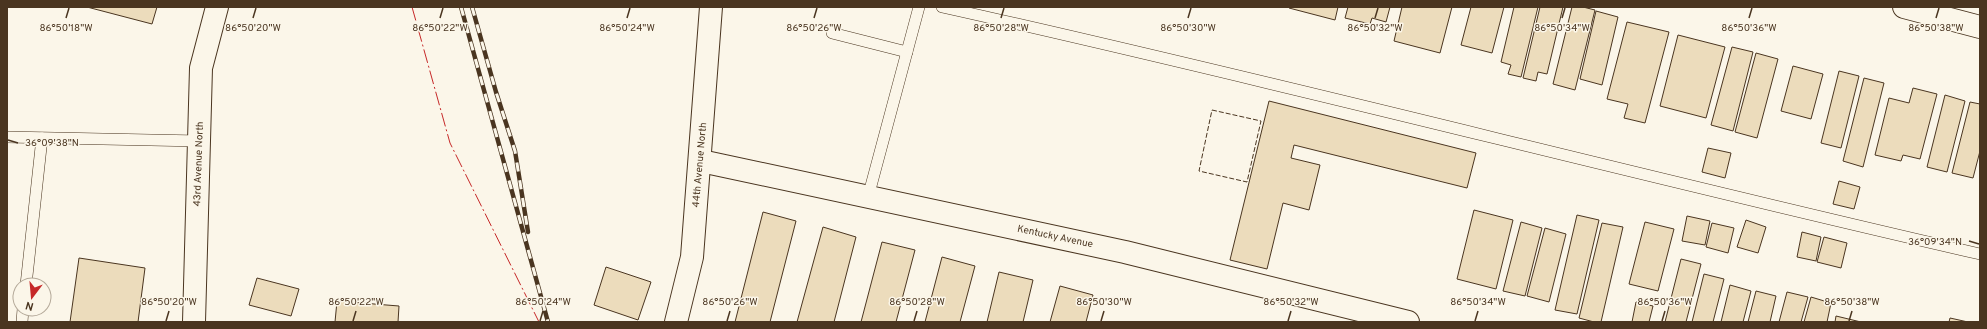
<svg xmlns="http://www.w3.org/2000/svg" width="1987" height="329" font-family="Overpass,sans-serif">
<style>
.building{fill:#ecdcbc;stroke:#4a3520}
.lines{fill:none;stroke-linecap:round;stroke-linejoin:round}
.lane-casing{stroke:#4a3520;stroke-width:12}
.street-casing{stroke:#4a3520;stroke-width:24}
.lane{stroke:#fbf6e9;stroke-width:11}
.street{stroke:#fbf6e9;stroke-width:22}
.rail-casing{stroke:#4a3520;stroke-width:4.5}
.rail{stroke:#fbf6e9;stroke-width:3;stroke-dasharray:9;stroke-linecap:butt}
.fence{stroke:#4a3520;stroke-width:1;stroke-dasharray:5 2;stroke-linecap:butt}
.power{stroke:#c62828;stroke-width:1;stroke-dasharray:14 3 2 3;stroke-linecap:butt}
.ticks{fill:none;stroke:#4a3520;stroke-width:1.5}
.labels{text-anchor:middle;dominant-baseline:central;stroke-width:3;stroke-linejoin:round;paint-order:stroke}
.street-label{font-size:10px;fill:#4a3520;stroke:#fbf6e9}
.ticks-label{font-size:10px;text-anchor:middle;fill:#4a3520;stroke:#fbf6e9;stroke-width:3;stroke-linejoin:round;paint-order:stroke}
</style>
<rect width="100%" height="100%" fill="#fbf6e9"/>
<g class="building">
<polygon points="87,7 157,7 152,24"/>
<polygon points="1289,7 1338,7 1335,20 1289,8"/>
<polygon points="1348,7 1390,7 1386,22 1372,18 1370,24 1345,18"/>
<polygon points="1402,7 1452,7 1440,53 1394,41"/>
<polygon points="1471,7 1504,7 1492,53 1461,45"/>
<polygon points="1514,7 1538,7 1521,77 1508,74 1511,65 1501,62"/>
<polygon points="1540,7 1563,7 1547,74 1538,72 1536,81 1523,78"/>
<polygon points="1572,7 1583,7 1595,10 1575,90 1553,84"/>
<polygon points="1596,11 1618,17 1602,85 1580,79"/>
<polygon points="1627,22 1669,32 1645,123 1624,118 1628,104 1607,99"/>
<polygon points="1678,35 1725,47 1706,118 1660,106"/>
<polygon points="1732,47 1753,52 1733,131 1711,125"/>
<polygon points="1756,53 1778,59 1757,138 1735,132"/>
<polygon points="1793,66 1823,74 1811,119 1781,111"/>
<polygon points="1839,71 1859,76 1841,148 1821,143"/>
<polygon points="1864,78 1884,83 1863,167 1843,161"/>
<polygon points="1913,88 1937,94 1920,159 1903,155 1901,161 1875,155 1889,98 1909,103"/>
<polygon points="1945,95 1965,101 1947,172 1927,167"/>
<polygon points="1269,101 1476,153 1467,188 1294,145 1291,158 1320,165 1309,210 1283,203 1267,269 1230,260"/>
<polygon points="1970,102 1980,104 1980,151 1973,178 1952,173"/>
<polygon points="1708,148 1731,153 1725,178 1702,172"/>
<polygon points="1839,181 1860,187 1854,209 1833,204"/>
<polygon points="1474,210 1513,220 1496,289 1457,279"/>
<polygon points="763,212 796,221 770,322 735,322"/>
<polygon points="1577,215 1599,220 1577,314 1555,310"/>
<polygon points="1687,216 1710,221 1705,245 1682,241"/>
<polygon points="1746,220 1766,227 1758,253 1737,247"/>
<polygon points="1521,222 1542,228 1525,296 1503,291"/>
<polygon points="1645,222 1674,229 1658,291 1629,284"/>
<polygon points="1602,223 1623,227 1601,322 1594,322 1579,318"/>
<polygon points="1712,223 1734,228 1728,253 1706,247"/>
<polygon points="823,227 856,237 834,322 797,322"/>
<polygon points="1545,228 1566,234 1549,302 1527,296"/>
<polygon points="1802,232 1821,237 1816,261 1797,257"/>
<polygon points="1824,237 1847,243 1841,268 1817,262"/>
<polygon points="882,242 915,250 896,322 861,322"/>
<polygon points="942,257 975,266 960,322 925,322"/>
<polygon points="79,258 145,268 138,322 70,322"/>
<polygon points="1681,259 1701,264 1686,322 1665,322"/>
<polygon points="606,267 651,282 638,320 594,305"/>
<polygon points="999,272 1033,280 1023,322 987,322"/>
<polygon points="1704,274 1724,279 1713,322 1692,322"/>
<polygon points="257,278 299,289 291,316 249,305"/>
<polygon points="1730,285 1751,291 1743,322 1721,322"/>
<polygon points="1060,286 1093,295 1086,322 1050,322"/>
<polygon points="1756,291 1776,296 1770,322 1748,322"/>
<polygon points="1787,292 1808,297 1801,322 1779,322"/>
<polygon points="1811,297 1831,303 1827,322 1804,322"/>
<polygon points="337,301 399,306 398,322 335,322"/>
<polygon points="1636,302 1653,306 1649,322 1632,322"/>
<polygon points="1836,316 1861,322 1835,322"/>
<polygon points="1950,318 1968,322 1949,322"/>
</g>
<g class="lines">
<g class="lane-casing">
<g id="lane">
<path d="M942,7C1289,84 1633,175 1980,254"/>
<polyline points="832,33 907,52"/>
<polyline points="7,137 199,141"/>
<polyline points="868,197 919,7"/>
<polyline points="26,285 42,138"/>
<polyline points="22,322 23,309"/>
</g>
</g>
<g class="street-casing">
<g id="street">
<polyline points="1904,7 1980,27"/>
<polyline points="701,161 1125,252 1408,322"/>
<polyline points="194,322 201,68 217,7"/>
<polyline points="676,322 692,257 711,7"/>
</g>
</g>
<use href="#lane" class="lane"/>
<use href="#street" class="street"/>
<g class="rail-casing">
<g id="rail">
<polyline points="461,7 548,322"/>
<polyline points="472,7 496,92 515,151 528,232"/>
</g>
</g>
<use href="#rail" class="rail"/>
<polygon class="fence" points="1212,110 1261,121 1247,182 1199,171"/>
<polyline class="power" points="412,7 450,143 539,322"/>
</g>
<path class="ticks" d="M66,18L69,8M253,18L256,8M440,18L443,8M627,18L630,8M814,18L817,8M1001,18L1004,8M1188,18L1191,8M1375,18L1378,8M1562,18L1565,8M1749,18L1752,8M1936,18L1939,8M8,140L18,143M1969,241L1979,244M166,321L169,311M353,321L356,311M540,321L543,311M727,321L730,311M914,321L917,311M1101,321L1104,311M1288,321L1291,311M1475,321L1478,311M1662,321L1665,311M1849,321L1852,311"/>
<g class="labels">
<g class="street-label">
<text transform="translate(199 164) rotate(-88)">43rd Avenue North</text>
<text transform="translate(700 165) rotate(-85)">44th Avenue North</text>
<text transform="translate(1055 237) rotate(12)">Kentucky Avenue</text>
</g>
</g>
<g class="ticks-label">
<text x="66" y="31">86°50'18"W</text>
<text x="253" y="31">86°50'20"W</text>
<text x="440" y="31">86°50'22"W</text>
<text x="627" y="31">86°50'24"W</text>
<text x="814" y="31">86°50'26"W</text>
<text x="1001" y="31">86°50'28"W</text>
<text x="1188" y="31">86°50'30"W</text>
<text x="1375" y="31">86°50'32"W</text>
<text x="1562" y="31">86°50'34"W</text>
<text x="1749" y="31">86°50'36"W</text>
<text x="1936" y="31">86°50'38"W</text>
<text x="52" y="146">36°09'38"N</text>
<text x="1935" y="245">36°09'34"N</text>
<text x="169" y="305">86°50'20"W</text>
<text x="356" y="305">86°50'22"W</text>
<text x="543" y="305">86°50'24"W</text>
<text x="730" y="305">86°50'26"W</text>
<text x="917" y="305">86°50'28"W</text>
<text x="1104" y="305">86°50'30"W</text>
<text x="1291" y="305">86°50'32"W</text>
<text x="1478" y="305">86°50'34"W</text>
<text x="1665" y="305">86°50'36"W</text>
<text x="1852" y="305">86°50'38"W</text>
</g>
<rect width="1987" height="329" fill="none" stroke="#4a3520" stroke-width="16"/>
<g transform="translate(32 297) rotate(196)"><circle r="19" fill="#fbf6e9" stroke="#b4a999"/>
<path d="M0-3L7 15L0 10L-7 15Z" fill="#c62828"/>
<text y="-6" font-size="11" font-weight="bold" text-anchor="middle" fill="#4a3520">N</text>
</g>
</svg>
